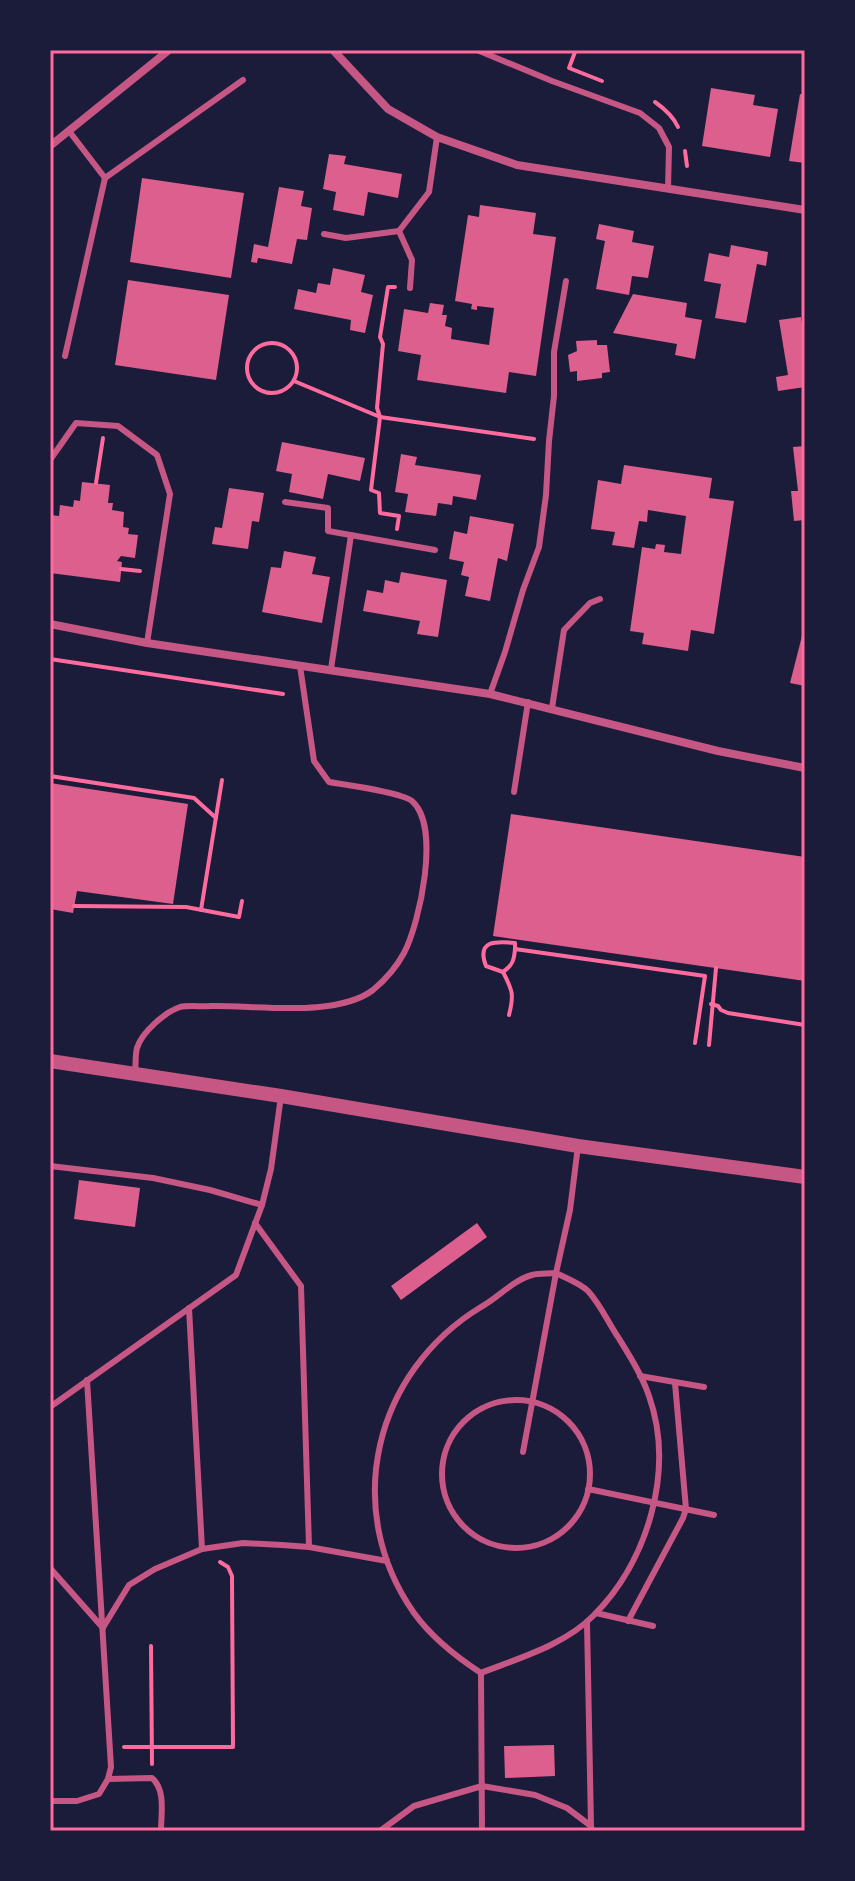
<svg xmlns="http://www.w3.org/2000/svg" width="855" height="1881" font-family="Raleway,sans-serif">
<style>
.building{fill:#dd5f8e}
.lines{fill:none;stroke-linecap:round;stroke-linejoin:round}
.path{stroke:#ff6b9d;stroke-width:4}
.service{stroke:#c65784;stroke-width:6}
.minor{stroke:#c65784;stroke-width:8}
.tertiary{stroke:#c65784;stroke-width:14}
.neatline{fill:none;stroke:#ff6b9d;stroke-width:3}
</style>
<rect width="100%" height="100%" fill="#1b1b3a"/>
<g class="building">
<polygon points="711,88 755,95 753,105 778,109 770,157 702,146"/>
<polygon points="800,94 805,95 805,163 789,161"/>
<polygon points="329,154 346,156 344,164 402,174 398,198 368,192 364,216 333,210 336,192 323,189"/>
<polygon points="142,178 244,193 231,278 130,262"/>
<polygon points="279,187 304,191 301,206 312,208 307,240 297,239 292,264 258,258 257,263 251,262 254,244 268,247"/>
<polygon points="480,205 536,213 533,234 556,237 536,376 509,372 506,393 417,380 421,355 398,351 404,309 428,313 430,303 444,305 442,315 447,315 445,326 452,328 451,339 489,345 494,308 477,306 477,310 471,309 472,304 455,301 468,215 479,217"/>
<polygon points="599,224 634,231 632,242 654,246 648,278 632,276 629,295 596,289 605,241 596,239"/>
<polygon points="731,245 768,252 766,266 757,264 746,323 715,318 721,284 704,281 709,253 729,257"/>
<polygon points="333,268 365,275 361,292 373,295 365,333 350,330 351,320 294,309 298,289 316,293 318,283 330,285"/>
<polygon points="128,280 229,295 216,380 115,365"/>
<polygon points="633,294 687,303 685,317 702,320 695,359 675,355 677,344 613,333"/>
<polygon points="801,317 803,331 805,330 805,387 778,391 776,377 788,375 779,320"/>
<polygon points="597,340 597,345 607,345 610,372 602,373 602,378 577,381 577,371 570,372 568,355 577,351 576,341"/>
<polygon points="282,442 365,458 360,481 328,474 323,499 289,492 292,474 276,471"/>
<polygon points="805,446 805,520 794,521 791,491 798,491 793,447"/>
<polygon points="401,454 417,457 415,465 481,475 476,500 453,496 452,505 438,503 436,516 405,512 408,494 395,492"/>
<polygon points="624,465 712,478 709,498 734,501 714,634 691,630 688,651 642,644 644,633 630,631 642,547 655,549 656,544 665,545 664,552 681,554 686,516 648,510 647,522 639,521 634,548 612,545 615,532 591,529 598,480 621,484"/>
<polygon points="82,482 110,485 108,503 113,503 112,510 124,512 123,527 129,528 128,534 138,535 135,558 121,556 117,561 122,562 120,582 50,573 51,515 59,516 60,505 73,507 74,500 80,501"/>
<polygon points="229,488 264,493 259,522 252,521 248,549 212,544 215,527 222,528"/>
<polygon points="470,516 514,524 507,561 498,558 490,601 465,596 469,577 461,575 464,562 449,559 454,531 467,534"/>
<polygon points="284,551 316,557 312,574 330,577 322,623 262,612 271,567 281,568"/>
<polygon points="401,572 447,580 438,637 417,634 420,621 363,611 367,590 383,593 385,580 399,583"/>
<polygon points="804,628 805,628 805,686 790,683"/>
<polygon points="50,783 188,804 173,904 77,891 73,913 50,909"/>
<polygon points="511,814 805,857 805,981 493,936"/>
<polygon points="79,1180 140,1188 135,1227 74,1219"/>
<polygon points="477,1223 487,1237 401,1300 391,1286"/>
<polygon points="554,1745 555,1776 505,1778 504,1746"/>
</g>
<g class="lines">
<g class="path">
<polyline points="571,50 575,52 569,68 602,81"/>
<path d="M655,102C665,109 673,116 678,127"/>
<polyline points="685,151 687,166"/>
<polyline points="395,287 388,287 380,337 383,344 377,408 380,417 371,490 379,493 380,513 399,516 397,529"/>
<circle cx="272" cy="368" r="25"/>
<polyline points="294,381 380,417 534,439"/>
<polyline points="96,483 103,438"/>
<polyline points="121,569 140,571"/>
<polyline points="50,659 283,694"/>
<polyline points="50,776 194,798 216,818"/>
<polyline points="74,906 186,907 239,917 242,901"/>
<polyline points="201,910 222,780"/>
<path d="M503,972C513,965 514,960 515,949L705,976L695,1043"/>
<polyline points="711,1004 718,1006 721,1010 728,1013 805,1025"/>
<path d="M509,1015C514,995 513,991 503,972L486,966C476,940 496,941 515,943V949"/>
<polyline points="709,1045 716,968"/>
<polyline points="151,1646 152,1764"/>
<polyline points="124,1747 233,1747 232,1576 228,1567 220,1562"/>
</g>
<g class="service">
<polyline points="477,50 552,81 640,113 659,128 669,147 668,189"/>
<polyline points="69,131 105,178 243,80"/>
<polyline points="399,231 412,260 410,288"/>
<polyline points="324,234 346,238 399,231 429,192 437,137"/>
<polyline points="65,356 105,178"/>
<polyline points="50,460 76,423 118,426 157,455 170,494 147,643"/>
<polyline points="285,502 328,508 328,531 435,550"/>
<polyline points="331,669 351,535"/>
<polyline points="490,694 505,652 523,590 539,547 546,495 549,441 554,396 554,352 566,281"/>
<polyline points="552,708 564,630 590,603 600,599"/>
<polyline points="514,792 528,702"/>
<path d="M135,1072C136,1065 135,1055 137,1048C142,1032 165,1012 180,1007C189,1005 202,1007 211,1006C256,1005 336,1018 373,990C385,980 397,966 404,953C420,922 441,826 412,801C401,792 345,785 329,782L314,761L300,666"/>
<polyline points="50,1166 153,1178 210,1190 262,1205"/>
<polyline points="255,1223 301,1286 309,1547"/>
<polyline points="189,1308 202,1549"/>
<polyline points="640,1376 704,1387"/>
<circle cx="516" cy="1474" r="74"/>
<polyline points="50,1407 236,1275 262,1205 271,1169 281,1096"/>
<polyline points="588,1489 714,1515"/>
<polyline points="50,1568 103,1628"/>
<polyline points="596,1613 653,1626"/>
<polyline points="628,1621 683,1518 686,1509 675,1383"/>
<polyline points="587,1622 591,1826"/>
<polyline points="104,1626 129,1585 155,1569 202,1549 243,1543 282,1545 309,1547 387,1561"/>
<path d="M481,1673C455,1656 432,1638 414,1613C341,1509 374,1372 481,1307C498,1298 513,1280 532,1275C539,1273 548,1274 556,1273L523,1452"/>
<path d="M108,1779L152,1778C166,1790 161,1814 161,1831"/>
<polyline points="50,1801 77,1801 99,1794 108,1779 111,1767 87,1380"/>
<polyline points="380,1831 414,1806 482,1786 535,1795 567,1808 591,1826 592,1831"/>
<path d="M482,1831L481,1673C519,1658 565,1645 594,1615C648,1561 675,1470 649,1396C642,1375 629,1355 618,1337C608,1322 600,1304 588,1291C580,1283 566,1278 556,1273L570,1210L578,1146"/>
</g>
<g class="minor">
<polyline points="333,50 388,109 437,137 517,165 805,210"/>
<polyline points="50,146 169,50"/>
<polyline points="50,624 147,643 490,694 718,751 805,768"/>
</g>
<polyline class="tertiary" points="50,1061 281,1096 578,1146 805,1177"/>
</g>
<rect width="855" height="1881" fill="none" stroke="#1b1b3a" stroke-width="104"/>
<rect x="52" y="52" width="751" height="1777" class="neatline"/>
</svg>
